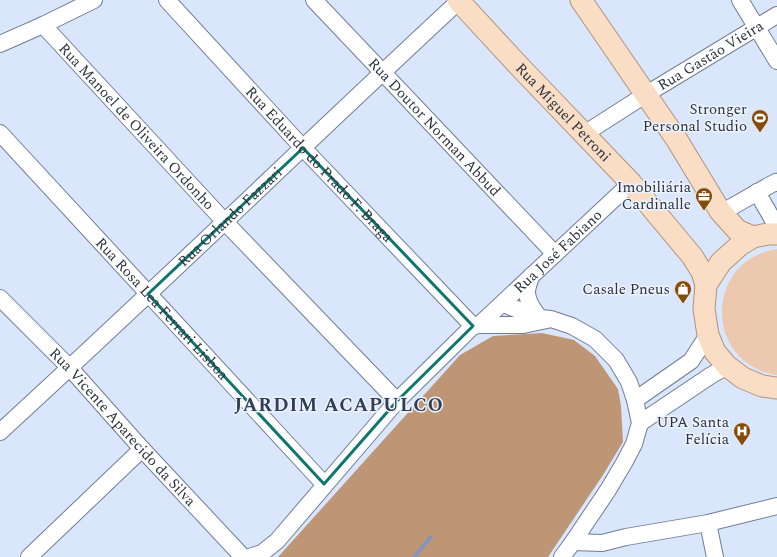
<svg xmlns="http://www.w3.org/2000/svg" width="777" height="557" font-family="Spectral,serif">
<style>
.green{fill:#ecc9ae}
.forest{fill:#bf9675}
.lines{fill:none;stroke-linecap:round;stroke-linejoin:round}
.stream{stroke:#7f96c0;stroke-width:3.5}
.minor-casing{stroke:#6f7d96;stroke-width:18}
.major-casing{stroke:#b1937d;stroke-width:23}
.minor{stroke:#fff;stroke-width:16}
.major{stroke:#faddc5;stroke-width:21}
.marked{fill:none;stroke:#0f766e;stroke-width:3;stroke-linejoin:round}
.labels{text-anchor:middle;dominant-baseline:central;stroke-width:3;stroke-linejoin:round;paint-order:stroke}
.street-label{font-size:15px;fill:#2e343e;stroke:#edf3fe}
.poi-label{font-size:15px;fill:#2e343e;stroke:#edf3fe;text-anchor:end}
.district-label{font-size:19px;font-weight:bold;letter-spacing:1px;fill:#323e54;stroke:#edf3fe}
</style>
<rect width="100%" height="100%" fill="#d9e6fc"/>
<path class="green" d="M777,249V375C705,365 702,261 777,249Z"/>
<polygon class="forest" points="542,333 574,340 595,356 618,389 621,406 623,442 603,475 548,557 278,557 460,355 493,336"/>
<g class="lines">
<polyline class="stream" points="414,557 431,537"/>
<g class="minor-casing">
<g id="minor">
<path id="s1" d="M167,0L303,148L473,326"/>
<path id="s2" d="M314,0L555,254"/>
<polyline points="740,0 777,61"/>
<path id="s3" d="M43,25L225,222L397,401"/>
<polyline points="0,44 43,25 94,0"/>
<path id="s4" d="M0,133L324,484"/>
<path id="s5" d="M584,134L645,95L777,15"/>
<polyline points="757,192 777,227"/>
<polyline points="721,213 770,185 776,182 777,183"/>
<path d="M531,276C530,281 527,287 527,292C527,302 534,311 540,318"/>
<path id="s6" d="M0,298L70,368L142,449L243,557"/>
<polyline points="503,304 540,318 551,319 572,326 595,339 616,360 629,382 635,400 640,423 634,444 624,463 608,490 573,542 562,557"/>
<polyline points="479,325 523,325 547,320"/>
<polyline points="635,400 691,361 708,335"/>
<polyline points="640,423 710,376 727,366"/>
<path id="s7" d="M0,432C155,290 305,144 459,1"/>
<polyline points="708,523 715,557"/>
<polyline points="573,542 602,543 626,537 708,523 777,506"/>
<polyline points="29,557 142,449"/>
<path id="s8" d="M249,557L262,553L277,541L397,401L473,326L479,325L631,183"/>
</g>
</g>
<g class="major-casing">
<g id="major">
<path id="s9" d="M458,0L519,66L631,183L692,256L702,272L706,285"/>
<polyline points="581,0 677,140 720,211 737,230 753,237"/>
<polyline points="777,234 768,234 753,237 740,245 721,262 706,285 704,309 708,335 715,352 727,366 743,378 762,386 777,388"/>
</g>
</g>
<use href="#minor" class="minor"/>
<use href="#major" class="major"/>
</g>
<path class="marked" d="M303,148L473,326L397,401L324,484L148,294Z"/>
<defs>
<g id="stadium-pin" transform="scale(0.9)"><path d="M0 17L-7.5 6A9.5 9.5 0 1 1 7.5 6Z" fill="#874b08" stroke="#edf3fe"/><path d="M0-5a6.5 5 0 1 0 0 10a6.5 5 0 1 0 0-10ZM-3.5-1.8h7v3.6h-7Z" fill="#fff"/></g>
<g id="office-pin" transform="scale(0.9)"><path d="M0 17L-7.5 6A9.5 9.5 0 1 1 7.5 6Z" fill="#874b08" stroke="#edf3fe"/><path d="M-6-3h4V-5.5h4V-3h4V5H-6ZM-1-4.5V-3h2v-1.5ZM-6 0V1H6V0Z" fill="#fff"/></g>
<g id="shop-pin" transform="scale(0.9)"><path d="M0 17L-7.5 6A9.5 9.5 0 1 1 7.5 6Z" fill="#874b08" stroke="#edf3fe"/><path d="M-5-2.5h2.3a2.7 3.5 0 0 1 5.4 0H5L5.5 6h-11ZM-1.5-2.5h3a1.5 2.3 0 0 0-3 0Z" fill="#fff"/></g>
<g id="hospital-pin" transform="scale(0.9)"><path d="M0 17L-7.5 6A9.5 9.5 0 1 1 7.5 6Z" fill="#874b08" stroke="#edf3fe"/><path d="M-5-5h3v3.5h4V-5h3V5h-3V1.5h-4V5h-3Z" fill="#fff"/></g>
</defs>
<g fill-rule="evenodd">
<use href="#stadium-pin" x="760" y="118"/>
<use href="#office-pin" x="704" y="196"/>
<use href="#shop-pin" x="683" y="289"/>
<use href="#hospital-pin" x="742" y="431"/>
</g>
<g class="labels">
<g class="street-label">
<text stroke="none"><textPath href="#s5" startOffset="149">Rua Gastão Vieira</textPath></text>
<text stroke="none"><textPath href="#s9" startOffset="154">Rua Miguel Petroni</textPath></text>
<text stroke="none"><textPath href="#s3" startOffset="138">Rua Manoel de Oliveira Ordonho</textPath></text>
<text stroke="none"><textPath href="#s2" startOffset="175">Rua Doutor Norman Abbud</textPath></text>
<text stroke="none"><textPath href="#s1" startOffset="224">Rua Eduardo do Prado F. Braga</textPath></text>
<text stroke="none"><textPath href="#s7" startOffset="315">Rua Orlando Fazzari</textPath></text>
<text stroke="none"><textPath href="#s8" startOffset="438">Rua José Fabiano</textPath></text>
<text stroke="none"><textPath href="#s4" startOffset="239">Rua Rosa Lea Ferrari Lisboa</textPath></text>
<text stroke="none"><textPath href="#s6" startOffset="178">Rua Vicente Aparecido da Silva</textPath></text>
</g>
<g class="poi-label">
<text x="747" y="109">Stronger<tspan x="747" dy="17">Personal Studio</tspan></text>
<text x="691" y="187">Imobiliária<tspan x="691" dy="17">Cardinalle</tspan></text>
<text x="670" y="289">Casale Pneus</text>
<text x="729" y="422">UPA Santa<tspan x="729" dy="17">Felícia</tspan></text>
</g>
<g class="district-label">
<text x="339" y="405">JARDIM ACAPULCO</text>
</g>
</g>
</svg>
